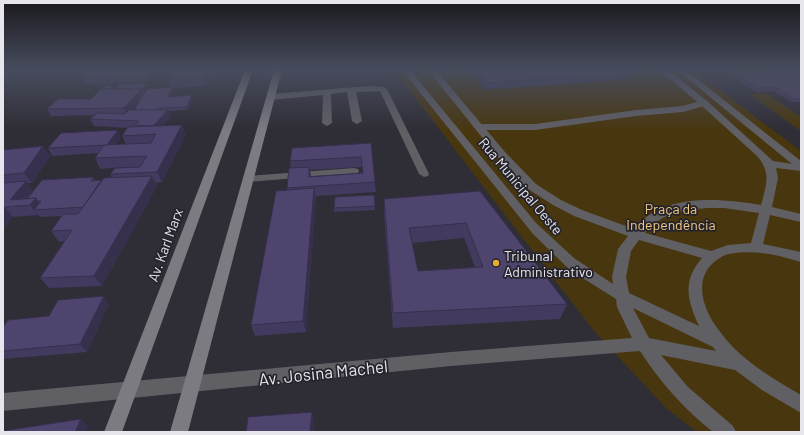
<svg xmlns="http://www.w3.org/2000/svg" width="804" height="435" font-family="Barlow,sans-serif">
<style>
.green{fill:#48360e}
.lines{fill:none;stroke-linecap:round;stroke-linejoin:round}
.lane{fill:#605f64;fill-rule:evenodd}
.street{fill:#605f64;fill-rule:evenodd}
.secondary{fill:#7c7b82;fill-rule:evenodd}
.wall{fill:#433a5f;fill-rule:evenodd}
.shaded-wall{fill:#37304d}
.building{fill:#4e446e;stroke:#37304d;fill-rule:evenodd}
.poi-dot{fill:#e4ae35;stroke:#25232c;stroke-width:1.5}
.labels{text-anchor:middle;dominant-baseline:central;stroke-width:3.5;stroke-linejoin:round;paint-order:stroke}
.street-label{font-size:14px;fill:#e7e6ec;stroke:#25232c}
.park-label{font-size:14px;fill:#eec880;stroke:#25232c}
.poi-label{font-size:14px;fill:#e7e6ec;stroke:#25232c;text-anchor:start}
.near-street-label{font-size:17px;fill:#e7e6ec;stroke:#25232c}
</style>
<rect width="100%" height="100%" fill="#2f2d36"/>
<g class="green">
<polygon points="394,70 693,70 801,151 801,432 697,432 667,409 594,331"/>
<polygon points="771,70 768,72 769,75 731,77 722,71"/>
<polygon points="766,93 801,117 801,131 749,94"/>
</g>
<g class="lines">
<g class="lane">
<polygon points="369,86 383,87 387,89 429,174 428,176 424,177 419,174 380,91 356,92 362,121 357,124 352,121 347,92 331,94 332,123 327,126 322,123 323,95 271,100 267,97 271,94"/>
<polygon points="704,100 708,103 707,105 683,112 636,116 535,130 478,130 473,127 478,124 535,124 636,110 682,106"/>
<polygon points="354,168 358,169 359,171 358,173 248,182 243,179 248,176"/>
</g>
<path class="street" d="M402,70H410L536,223L574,258L613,284L612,277L618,249L628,236L574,216L553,205L528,189L497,156L428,70H436L505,152L536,184L561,200L582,210L634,229C663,193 719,198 761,205C766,185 772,173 757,156L701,105L659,70H668L707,101L773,161L792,164L677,70H686L801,161V171L776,168L778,178L772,207L801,214V222L770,215L763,244L801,252V262C778,255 753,249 729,254C723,255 718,259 713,263C693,281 704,311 718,329C739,359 770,377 801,395V413L762,390L735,370L661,355L688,387L733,426L736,432H713C684,409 660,382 640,351L451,366L3,411V393L451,352L632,338L617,307L616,299L570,270L533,234ZM707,208H724L759,213L751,243L728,245L711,251L645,233C660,213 684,210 707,208ZM639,240L702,258C682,281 687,300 699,326L629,293L626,277L631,251ZM633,308L713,347L716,351L649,338Z"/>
<g class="secondary">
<polygon points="245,70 253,70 122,432 104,432"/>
<polygon points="274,70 282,70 188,432 170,432"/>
</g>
</g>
<g class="wall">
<polygon points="89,70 156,70 148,81 110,83 110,82 109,83 85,84 81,77"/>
<path d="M169,70H214L207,86L173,88L174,91L171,97L193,99L188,110L169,111L171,117L162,126L182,125L186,135L162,182L155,183L157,186L102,286L49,288L40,278L65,241L59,242L51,231L62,216L40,217L38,215L13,217L3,230V150L43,146L50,156L32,183H27L33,191L93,177L95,181H101L112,177L110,174L123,167L100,169L95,158L98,153L52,156L48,148L121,137L116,144H126L122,136L127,128L94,126L90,119L95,115L51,116L47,109L91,99L113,89L149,86L147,89L171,87L168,77L170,72ZM141,98L134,110H131Z"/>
<polygon points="472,70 628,70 631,73 628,79 484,90"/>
<polygon points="770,70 801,70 801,102 792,102 774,91 756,92 734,77 736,74 769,72"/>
<path d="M371,143L376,192L316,196V199L306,332L255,336L251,325L287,190V188L291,168L290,161ZM362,167L363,173L311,176L310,170Z"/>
<path d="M480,191L567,304L560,319L393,328L384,214V199ZM464,238L475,267L418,271L412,243Z"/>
<polygon points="374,195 375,210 334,212 334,208"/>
<polygon points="109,304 87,352 3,359 3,327 49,316"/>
</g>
<g class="shaded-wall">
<polygon points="3,70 11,70 13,73 3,82"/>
<polygon points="149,70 156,70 148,81 145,75"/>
<polygon points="206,70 214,70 207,86 204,75"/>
<polygon points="111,72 107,76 110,82 109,83 106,77"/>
<polygon points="148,83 149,86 144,93 142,89"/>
<polygon points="112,85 113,89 110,94 108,91"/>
<polygon points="173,87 174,91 169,100 167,97"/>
<polygon points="141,89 143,95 127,115 124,108"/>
<polygon points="192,95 193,99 188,110 187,107"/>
<polygon points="168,110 171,117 156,133 153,126"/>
<polygon points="182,125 186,135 162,182 157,172"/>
<polygon points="118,130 121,137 111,152 107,145"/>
<polygon points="43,146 50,156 32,183 24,173"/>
<polygon points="309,167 311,177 310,187 309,177"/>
<polygon points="152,176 157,186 102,286 94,276"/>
<polygon points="26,181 34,192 22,206 10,200"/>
<polygon points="314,188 316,199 306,332 303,321"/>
<polygon points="36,198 43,209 34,210 38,216 30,205"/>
<polygon points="5,207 13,217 3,230 3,209"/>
<polygon points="104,296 109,304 87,352 80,344"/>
<polygon points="312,412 314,421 314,432 310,432"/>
<polygon points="81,419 88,426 86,432 75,432"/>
</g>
<g class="building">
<polygon points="89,70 149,70 145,75 107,76 111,72 106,77 81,77"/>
<polygon points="172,70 206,70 204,75 168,77"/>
<polygon points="477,70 628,70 631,73 485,83"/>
<polygon points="772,70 801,70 801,98 794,99 776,87 758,88 736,74 773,72"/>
<polygon points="148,83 142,89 115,89 119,84"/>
<polygon points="112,85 109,89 102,89 104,86"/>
<polygon points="173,87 167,97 192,95 187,107 158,108 157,110 134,110 147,89"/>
<polygon points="101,89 141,89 124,108 47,109 58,99 91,99"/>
<polygon points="129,110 168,110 153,126 135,125 139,121 90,119 98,113 125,114"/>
<polygon points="182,125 157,172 110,174 115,168 140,167 147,156 95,158 104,145 151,143 156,134 122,136 128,127"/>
<polygon points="118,130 107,145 48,148 61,133"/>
<polygon points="371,143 375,182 287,188 289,168 309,167 309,177 363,173 361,157 290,161 292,148"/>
<polygon points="43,146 24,173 3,175 3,150"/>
<polygon points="152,176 94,276 40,278 72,230 51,231 63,214 78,214 104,178"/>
<polygon points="93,177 91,181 101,180 83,207 34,210 41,201 37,201 36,198 27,199 42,180"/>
<polygon points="26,181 10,200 36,198 30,205 5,207 3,209 3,183"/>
<polygon points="314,188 303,321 251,325 276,191"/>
<path d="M480,191L567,304L393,313L384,199ZM466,223L483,267L418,271L409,228Z"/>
<polygon points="374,195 375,206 334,208 335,197"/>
<polygon points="104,296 80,344 3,351 3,327 8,320 49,316 58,300"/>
<polygon points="312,412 310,432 246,432 248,417"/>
<polygon points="81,419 75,432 3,432 3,431"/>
</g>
<linearGradient id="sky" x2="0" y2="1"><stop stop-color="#1a191e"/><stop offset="0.53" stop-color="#474c5d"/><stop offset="1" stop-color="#474c5d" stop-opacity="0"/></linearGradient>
<rect width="804" height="131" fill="url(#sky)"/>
<circle class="poi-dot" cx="496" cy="263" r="4"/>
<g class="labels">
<g class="street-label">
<text transform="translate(521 186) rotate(50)">Rua Municipal Oeste</text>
<text transform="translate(165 245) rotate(-70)">Av. Karl Marx</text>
</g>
<g class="park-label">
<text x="671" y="208">Praça da<tspan x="671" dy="16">Independência</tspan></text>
</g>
<g class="poi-label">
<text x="504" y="255">Tribunal<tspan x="504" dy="16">Administrativo</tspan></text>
</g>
<g class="near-street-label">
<text transform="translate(323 372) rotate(-6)">Av. Josina Machel</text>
</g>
</g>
<rect width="804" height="435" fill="none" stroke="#e7e6ec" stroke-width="8"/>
</svg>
